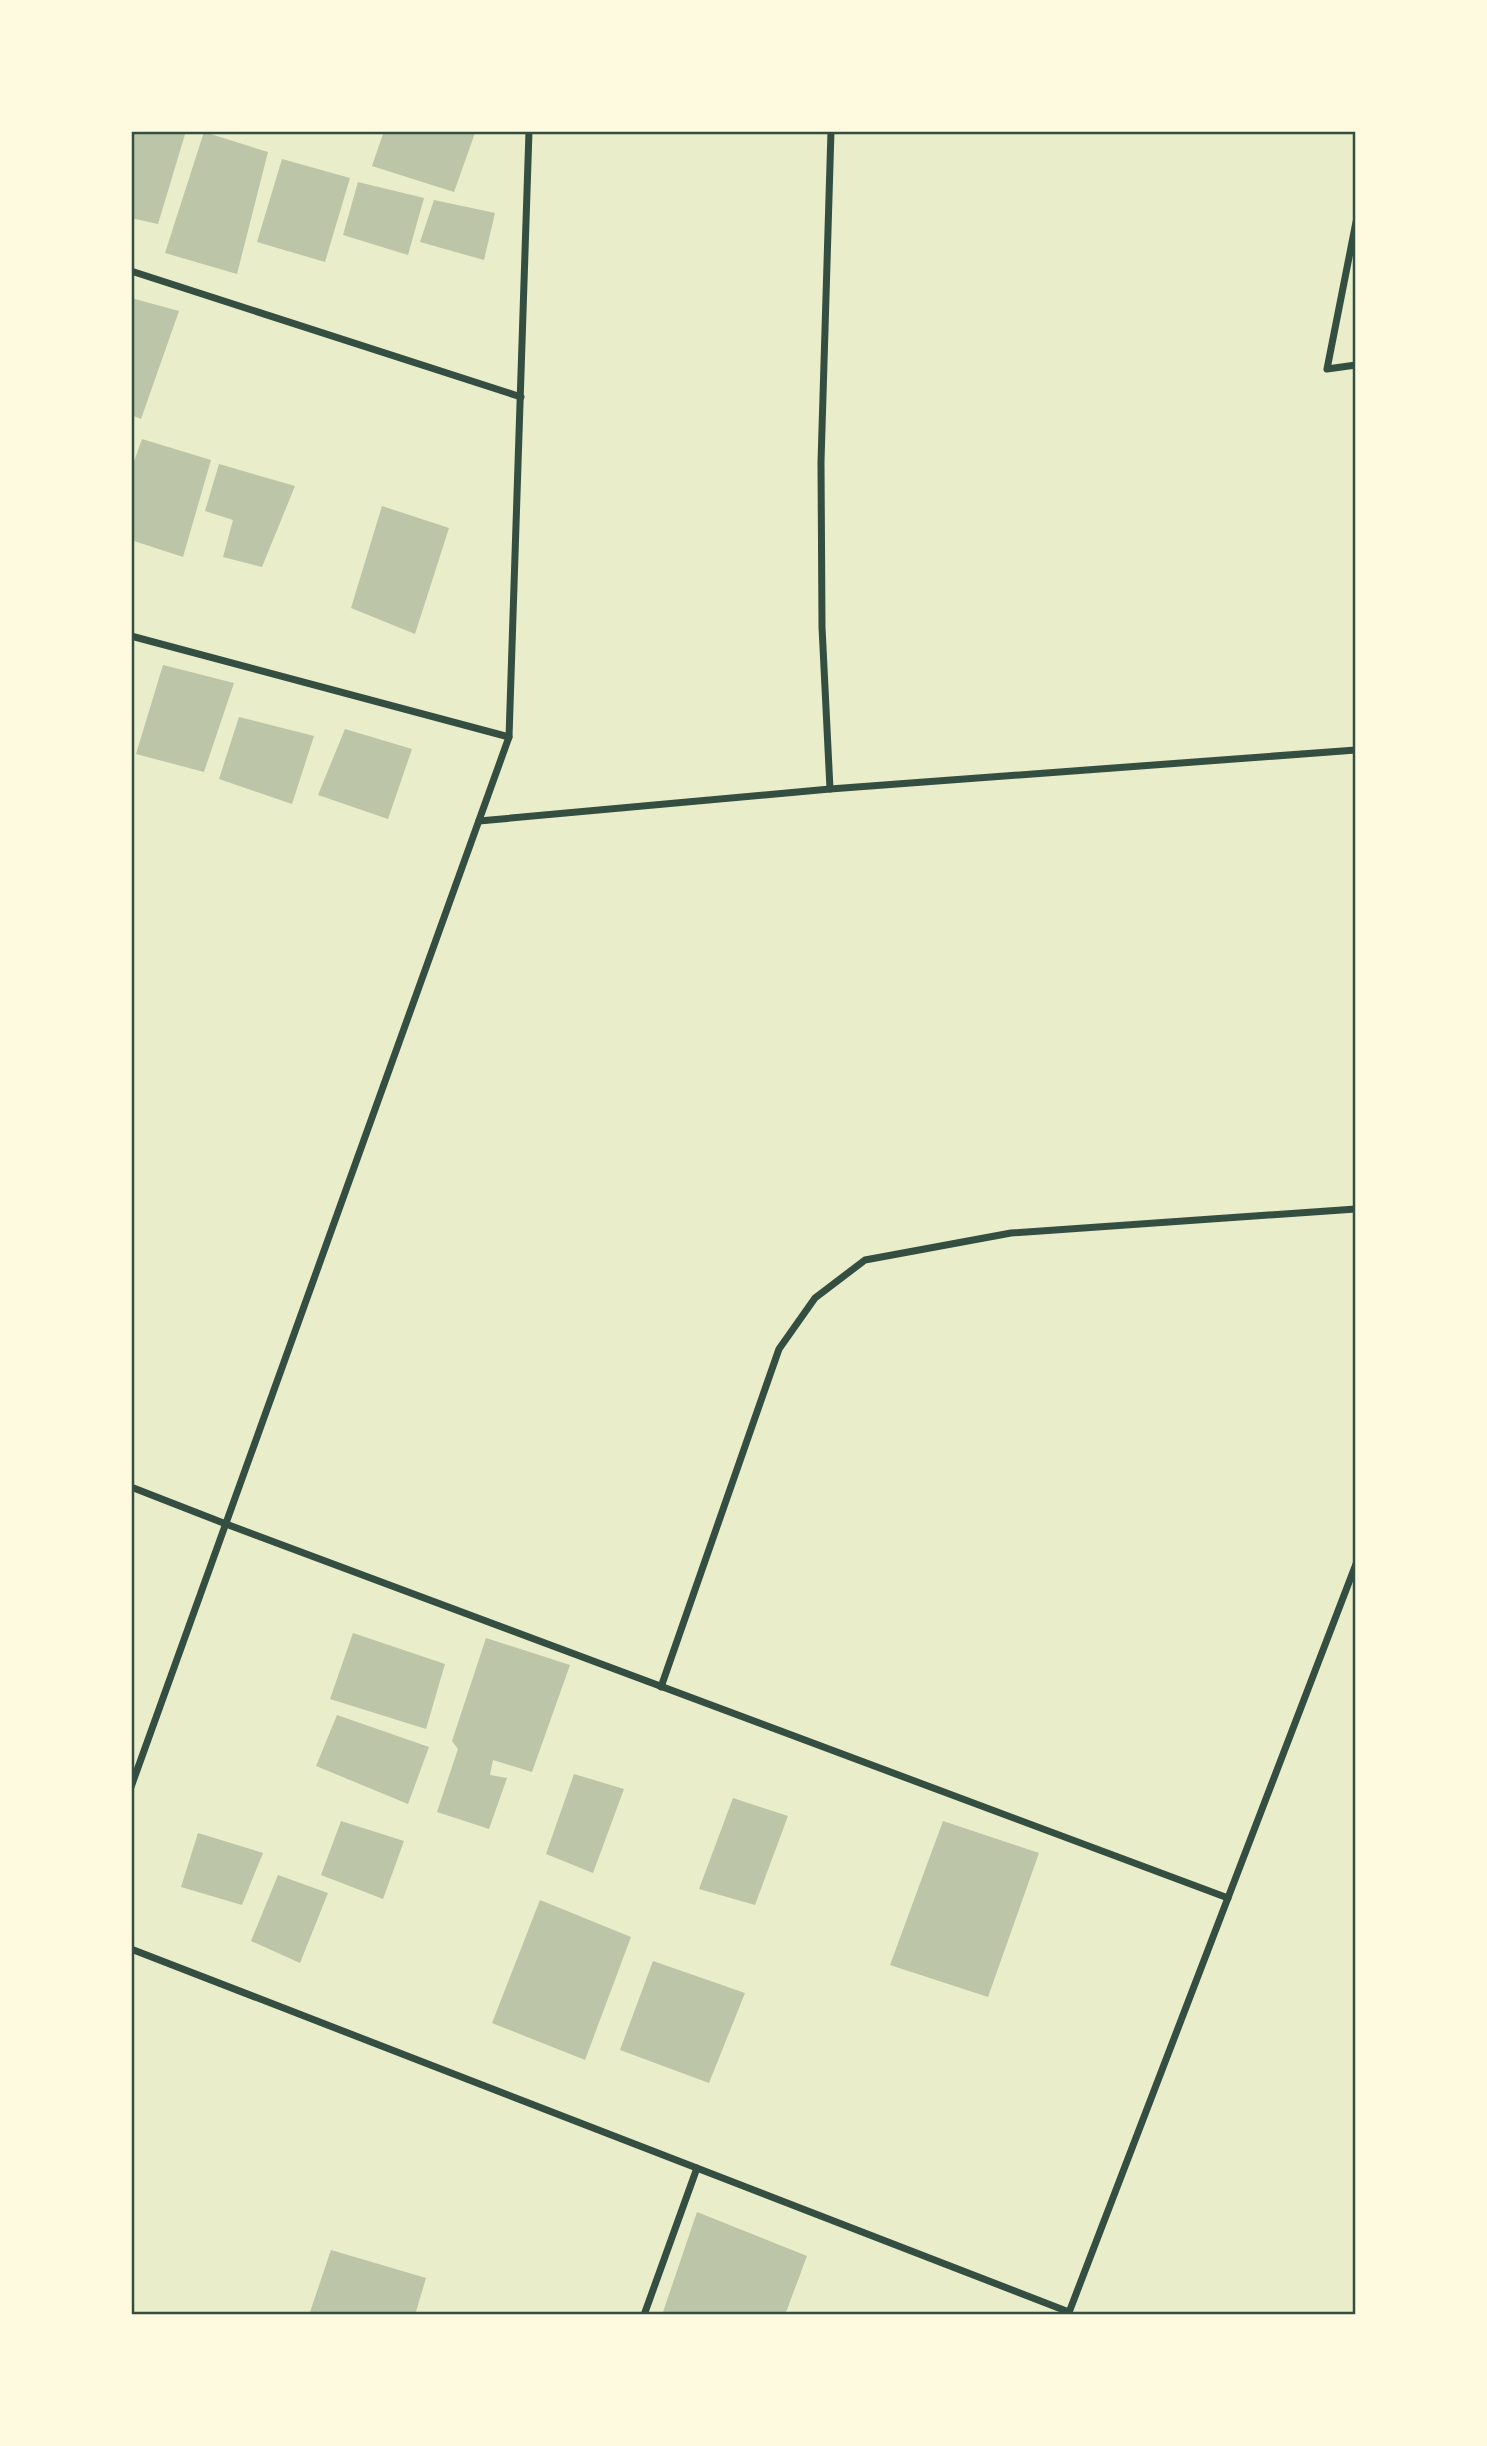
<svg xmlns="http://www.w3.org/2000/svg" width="1487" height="2446" font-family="Inter,sans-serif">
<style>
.building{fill:#bcc5a7}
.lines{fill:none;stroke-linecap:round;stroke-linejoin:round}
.minor{stroke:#344e41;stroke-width:7}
.neatline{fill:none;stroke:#344e41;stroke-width:2.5}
</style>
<rect width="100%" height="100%" fill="#e9edc9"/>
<g class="building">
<polygon points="131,131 186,131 158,224 131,218"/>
<polygon points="384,131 475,133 454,192 372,166"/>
<polygon points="204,132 268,152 237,274 165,253"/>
<polygon points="282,159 350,178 325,262 257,242"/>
<polygon points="358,182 424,198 408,255 343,235"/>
<polygon points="434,200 495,213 484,260 420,242"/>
<polygon points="131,298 179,311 141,419 131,415"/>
<polygon points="142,439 211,460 183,557 131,540 131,470"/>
<polygon points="219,464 295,486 262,567 223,557 233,520 205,511"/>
<polygon points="382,506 449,528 415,634 351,608"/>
<polygon points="163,665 234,683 204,772 136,754"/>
<polygon points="239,717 314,736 292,804 219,779"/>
<polygon points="345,729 412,749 388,819 318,795"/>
<polygon points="353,1633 445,1664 426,1729 330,1699"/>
<polygon points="486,1638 570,1665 532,1772 493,1760 490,1775 507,1778 489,1829 437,1812 458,1749 452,1741"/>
<polygon points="337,1715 429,1747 408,1804 316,1766"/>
<polygon points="574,1774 624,1789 593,1873 546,1854"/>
<polygon points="733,1798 788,1816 755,1905 699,1889"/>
<polygon points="341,1821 404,1841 383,1899 321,1875"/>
<polygon points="943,1821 1039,1853 988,1997 890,1965"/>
<polygon points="198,1833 263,1853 242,1905 181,1887"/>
<polygon points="278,1875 328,1893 300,1963 251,1941"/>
<polygon points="540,1900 631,1937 585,2060 492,2023"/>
<polygon points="653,1961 745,1993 709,2083 620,2050"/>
<polygon points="697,2212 807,2256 785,2315 662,2315"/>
<polygon points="331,2250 426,2278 415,2315 309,2315"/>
</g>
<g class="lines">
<g class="minor">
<polyline points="1356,222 1327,369 1356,365"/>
<polyline points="131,271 521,397"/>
<polyline points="131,636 509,737"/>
<polyline points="830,789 822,627 821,462 831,131"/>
<polyline points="479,821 830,789 1356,750"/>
<polyline points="131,1487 226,1524 1228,1898"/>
<polyline points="661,1687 779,1349 815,1298 865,1260 1011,1233 1356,1209"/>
<polyline points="131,1787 509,737 529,131"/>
<polyline points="131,1949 1069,2312"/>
<polyline points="644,2315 697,2168"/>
<polyline points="1068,2315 1356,1564"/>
</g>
</g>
<rect width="1487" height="2446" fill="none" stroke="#fefae0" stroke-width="266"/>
<rect x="133" y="133" width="1221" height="2180" class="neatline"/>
</svg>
